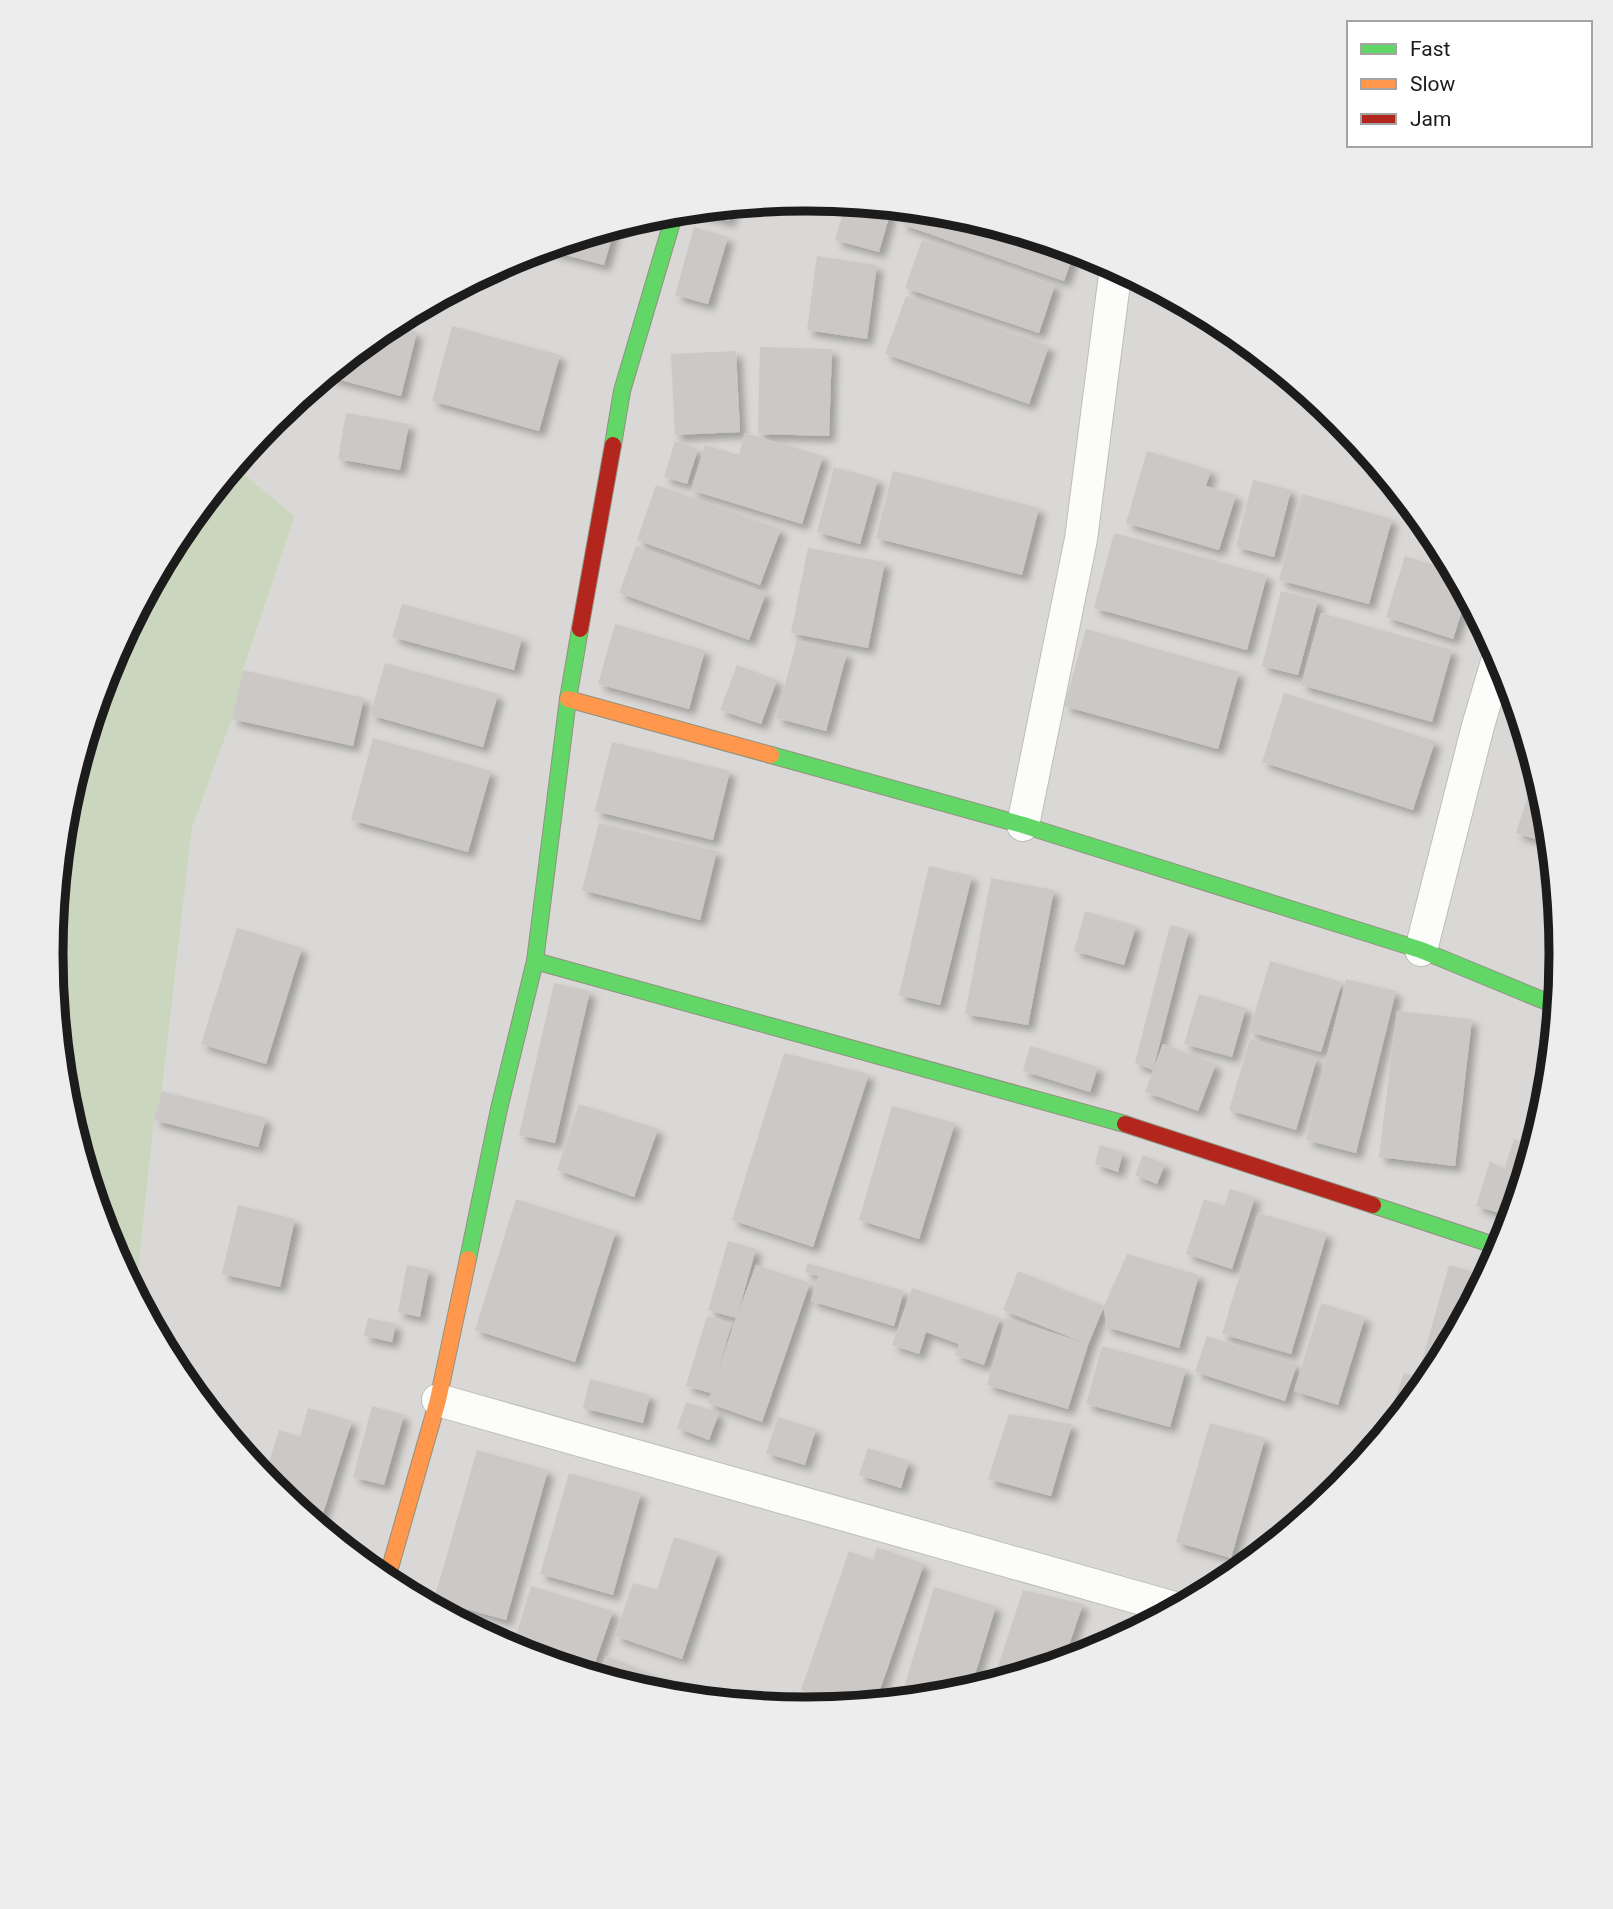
<svg xmlns="http://www.w3.org/2000/svg" width="1613" height="1909" font-family="Roboto,sans-serif">
<style>
.residential{fill:#d9d8d6}
.forest{fill:#cad6bd}
.building{fill:#cbc8c6;filter:url(#shadow)}
.lines{fill:none;stroke-linecap:round;stroke-linejoin:round}
.street-casing{stroke:#bdbdbb;stroke-width:34}
.fast-casing{stroke:#92907f;stroke-width:18}
.slow-casing{stroke:#92907f;stroke-width:18}
.jam-casing{stroke:#92907f;stroke-width:18}
.street{stroke:#fcfcfb;stroke-width:32}
.fast{stroke:#63d668;stroke-width:16}
.slow{stroke:#ff974d;stroke-width:16}
.jam{stroke:#b3261e;stroke-width:16}
.rim{fill:none;stroke:#1c1c1c;stroke-width:9}
</style>
<defs>
<filter id="shadow"><feDropShadow dx="6" dy="6" stdDeviation="3.5" flood-color="#0004"/></filter>
</defs>
<rect width="100%" height="100%" fill="#eae8e5"/>
<polygon class="residential" points="807,199 954,213 1096,256 1227,326 1341,420 1435,535 1505,666 1548,807 1562,954 1548,1102 1505,1244 1435,1375 1341,1489 1226,1583 1095,1653 954,1696 806,1710 659,1696 517,1653 386,1583 272,1489 178,1374 136,1295 154,1120 162,1091 192,828 232,719 243,670 295,516 234,466 272,420 387,326 518,256 659,213"/>
<polygon class="forest" points="234,466 295,516 243,670 232,719 192,828 162,1091 154,1120 136,1295 108,1243 65,1102 51,954 65,807 108,665 178,534"/>
<g class="building">
<polygon points="846,203 892,207 879,252 835,240"/>
<polygon points="734,206 729,221 699,213 700,209"/>
<polygon points="906,209 954,213 1075,250 1064,281 901,224"/>
<polygon points="615,227 604,265 542,249"/>
<polygon points="694,227 728,237 708,304 675,295"/>
<polygon points="922,240 1055,285 1039,333 905,288"/>
<polygon points="817,256 877,265 867,339 807,330"/>
<polygon points="906,296 1049,346 1029,404 885,354"/>
<polygon points="390,325 417,332 401,396 325,376"/>
<polygon points="452,326 560,355 539,431 432,401"/>
<polygon points="760,347 832,349 829,436 758,434"/>
<polygon points="736,351 740,432 675,435 671,354"/>
<polygon points="1294,381 1312,396 1291,391"/>
<polygon points="346,413 409,424 400,470 338,459"/>
<polygon points="745,433 823,456 802,524 691,490 705,445 739,455"/>
<polygon points="675,441 698,449 687,484 664,477"/>
<polygon points="1147,451 1211,470 1206,486 1236,495 1219,550 1126,523"/>
<polygon points="834,467 878,479 860,544 817,532"/>
<polygon points="893,471 1039,508 1022,575 876,538"/>
<polygon points="1253,480 1291,490 1274,557 1236,547"/>
<polygon points="656,485 781,529 760,585 637,540"/>
<polygon points="1302,494 1392,519 1369,604 1279,580"/>
<polygon points="1114,533 1267,575 1247,650 1094,608"/>
<polygon points="636,546 766,593 749,640 619,593"/>
<polygon points="808,548 885,562 868,648 791,633"/>
<polygon points="1405,556 1455,572 1467,595 1453,639 1386,617"/>
<polygon points="1281,591 1318,600 1298,675 1262,666"/>
<polygon points="402,604 522,637 514,670 392,637"/>
<polygon points="1321,613 1452,650 1432,722 1301,685"/>
<polygon points="615,624 705,650 689,709 598,684"/>
<polygon points="1086,629 1239,672 1218,749 1064,706"/>
<polygon points="797,640 847,653 826,731 776,718"/>
<polygon points="385,663 498,694 483,747 370,715"/>
<polygon points="737,665 777,680 761,724 720,710"/>
<polygon points="243,670 364,698 353,746 232,719"/>
<polygon points="1284,693 1435,741 1413,810 1262,762"/>
<polygon points="373,738 491,771 468,852 351,820"/>
<polygon points="612,742 730,771 713,840 595,811"/>
<polygon points="1536,770 1548,807 1551,844 1516,833"/>
<polygon points="599,823 717,851 700,920 582,890"/>
<polygon points="929,866 972,876 940,1005 899,995"/>
<polygon points="991,878 1054,890 1028,1025 965,1014"/>
<polygon points="1085,911 1136,926 1124,965 1074,951"/>
<polygon points="1170,925 1189,930 1153,1070 1163,1044 1216,1064 1198,1111 1145,1092 1153,1070 1135,1063"/>
<polygon points="237,928 302,948 266,1064 201,1044"/>
<polygon points="1270,961 1342,982 1321,1052 1249,1032"/>
<polygon points="1346,979 1396,991 1356,1153 1306,1140"/>
<polygon points="554,983 590,991 555,1143 519,1135"/>
<polygon points="1199,994 1246,1008 1232,1057 1184,1044"/>
<polygon points="1397,1011 1472,1019 1455,1166 1379,1157"/>
<polygon points="1250,1039 1317,1058 1296,1130 1229,1110"/>
<polygon points="1030,1046 1098,1067 1090,1092 1023,1071"/>
<polygon points="784,1053 869,1074 813,1247 732,1220"/>
<polygon points="162,1091 266,1118 258,1147 154,1120"/>
<polygon points="579,1104 658,1129 634,1197 557,1170"/>
<polygon points="892,1106 955,1123 919,1239 859,1220"/>
<polygon points="1514,1139 1535,1145 1513,1217 1476,1206 1490,1161 1504,1170"/>
<polygon points="1100,1145 1123,1152 1118,1172 1095,1164"/>
<polygon points="1143,1155 1165,1164 1157,1184 1135,1175"/>
<polygon points="1230,1189 1255,1197 1232,1269 1186,1254 1204,1199 1224,1206"/>
<polygon points="516,1199 616,1231 575,1362 475,1330"/>
<polygon points="238,1205 295,1219 280,1287 222,1274"/>
<polygon points="1258,1213 1327,1233 1291,1354 1222,1334"/>
<polygon points="728,1241 756,1249 738,1313 756,1265 810,1283 762,1422 708,1403 711,1393 686,1386 707,1316 732,1323 718,1371 736,1318 708,1310"/>
<polygon points="1127,1254 1199,1275 1179,1348 1106,1327 1104,1306"/>
<polygon points="807,1263 904,1291 894,1326 811,1301 818,1276 805,1272"/>
<polygon points="407,1265 429,1269 420,1317 398,1312"/>
<polygon points="1449,1265 1488,1276 1439,1366 1422,1361"/>
<polygon points="1018,1271 1104,1306 1088,1345 1068,1409 987,1385 1006,1318 1082,1342 1003,1310"/>
<polygon points="912,1288 1000,1318 984,1365 955,1355 959,1344 926,1332 919,1354 892,1345"/>
<polygon points="1321,1303 1365,1317 1338,1405 1294,1391"/>
<polygon points="368,1318 396,1324 392,1342 364,1336"/>
<polygon points="1207,1336 1297,1364 1285,1401 1195,1372"/>
<polygon points="1102,1346 1186,1369 1170,1427 1086,1404"/>
<polygon points="1404,1373 1429,1382 1393,1425 1387,1423"/>
<polygon points="590,1379 650,1395 643,1423 583,1408"/>
<polygon points="686,1402 719,1413 709,1440 677,1428"/>
<polygon points="372,1406 404,1415 384,1485 353,1477"/>
<polygon points="308,1408 352,1421 321,1520 313,1517 312,1521 272,1489 259,1473 265,1475 279,1430 300,1437"/>
<polygon points="1009,1414 1072,1424 1051,1496 988,1479"/>
<polygon points="778,1417 816,1429 805,1465 766,1453"/>
<polygon points="1210,1423 1265,1438 1231,1558 1176,1542"/>
<polygon points="868,1448 909,1461 901,1488 859,1475"/>
<polygon points="477,1450 548,1470 506,1620 434,1600"/>
<polygon points="569,1473 641,1493 613,1595 540,1574"/>
<polygon points="674,1537 718,1552 682,1659 615,1636 633,1583 657,1590"/>
<polygon points="877,1547 924,1564 875,1704 868,1704 861,1702 849,1706 801,1690 849,1551 873,1560"/>
<polygon points="531,1586 613,1611 595,1663 516,1636"/>
<polygon points="934,1587 996,1606 970,1691 954,1696 900,1701"/>
<polygon points="1023,1590 1083,1604 1063,1663 1019,1676 1020,1670 998,1666"/>
<polygon points="1102,1629 1126,1636 1094,1653"/>
<polygon points="512,1641 553,1656 550,1663 510,1649"/>
<polygon points="559,1656 594,1669 592,1675 556,1665"/>
<polygon points="606,1656 676,1684 671,1697 659,1696 597,1677"/>
</g>
<g class="lines">
<g class="street-casing">
<g id="street">
<polyline points="1023,825 1081,539 1116,267"/>
<polyline points="1421,950 1478,726 1499,655"/>
<polyline points="438,1400 1178,1609"/>
</g>
</g>
<g class="fast-casing">
<g id="fast">
<polyline points="613,445 622,391 675,212"/>
<polyline points="771,755 1023,825 1421,950 1557,1006"/>
<polyline points="535,961 1125,1124"/>
<polyline points="1373,1205 1503,1248"/>
<polyline points="468,1259 499,1109 535,961 568,699 580,629"/>
</g>
</g>
<g class="slow-casing">
<g id="slow">
<polyline points="568,699 771,755"/>
<polyline points="386,1582 438,1400 468,1259"/>
</g>
</g>
<g class="jam-casing">
<g id="jam">
<polyline points="580,629 613,445"/>
<polyline points="1125,1124 1373,1205"/>
</g>
</g>
<use href="#street" class="street"/>
<use href="#fast" class="fast"/>
<use href="#slow" class="slow"/>
<use href="#jam" class="jam"/>
</g>
<path d="M0 0H1613V1909H0ZM63 954a743 743 0 1 1 1486 0a743 743 0 1 1-1486 0Z" fill="#ededed" fill-rule="evenodd"/>
<path class="rim" d="M63 954a743 743 0 1 1 1486 0a743 743 0 1 1-1486 0Z"/>
<rect x="1347" y="21" width="245" height="126" fill="#ffffff" stroke="#a4a4a4" stroke-width="2"/>
<rect x="1361" y="44" width="35" height="10" fill="#63d668" stroke="#a4a4a4" stroke-width="2"/>
<text x="1410" y="56" font-size="21" fill="#1c1c1c">Fast</text>
<rect x="1361" y="79" width="35" height="10" fill="#ff974d" stroke="#a4a4a4" stroke-width="2"/>
<text x="1410" y="91" font-size="21" fill="#1c1c1c">Slow</text>
<rect x="1361" y="114" width="35" height="10" fill="#b3261e" stroke="#a4a4a4" stroke-width="2"/>
<text x="1410" y="126" font-size="21" fill="#1c1c1c">Jam</text>
</svg>
